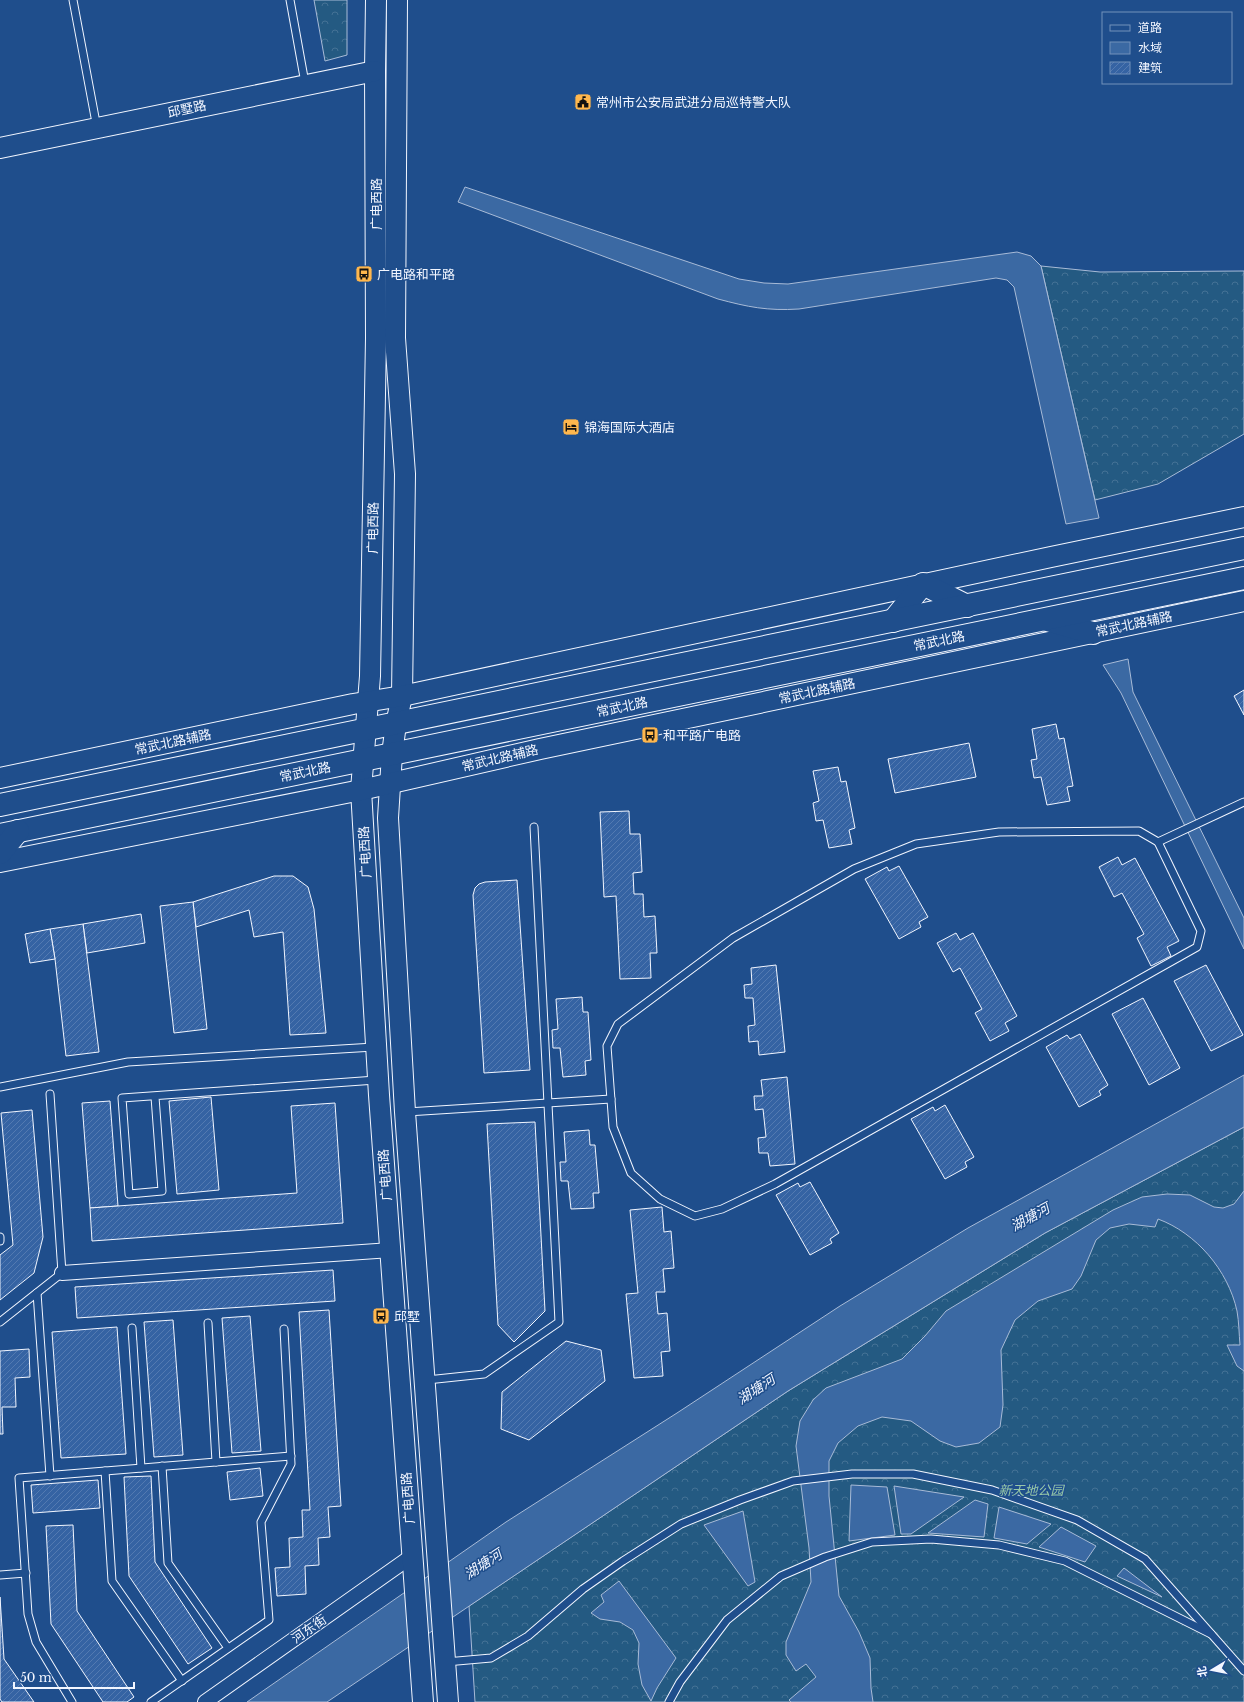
<svg xmlns="http://www.w3.org/2000/svg" width="1244" height="1702" font-family="'Libre Baskerville','Noto Sans SC',serif">
<style>
.forest{fill:url(#forest-crowns);stroke:#a8bbd7}
.water{fill:#3b69a3;stroke:#a8bbd7}
.building{fill:url(#building-hatch);stroke:#f2f6ff}
.lines{fill:none;stroke-linecap:round;stroke-linejoin:round}
.lane-casing{stroke:#f2f6ff;stroke-width:9}
.street-casing{stroke:#f2f6ff;stroke-width:16}
.secondary-casing{stroke:#f2f6ff;stroke-width:22}
.primary-casing{stroke:#f2f6ff;stroke-width:24}
.lane{stroke:#1f4e8c;stroke-width:7}
.street{stroke:#1f4e8c;stroke-width:14}
.secondary{stroke:#1f4e8c;stroke-width:20}
.primary{stroke:#1f4e8c;stroke-width:22}
.labels{text-anchor:middle;dominant-baseline:central;stroke-width:3;stroke-linejoin:round;paint-order:stroke}
.poi-label{font-size:13px;fill:#f2f6ff;stroke:#1f4e8c;text-anchor:start}
.street-label{font-size:13px;fill:#f2f6ff;stroke:#1f4e8c}
.park-label{font-size:13px;font-style:italic;fill:#97c8a6;stroke:#1f4e8c}
.water-label{font-size:14px;font-style:italic;fill:#f2f6ff;stroke:#1f4e8c}
</style>
<defs>
<pattern id="forest-crowns" width="20" height="18" patternUnits="userSpaceOnUse"><rect width="20" height="18" fill="#245a82"/><path d="M2 6a3 3 0 1 1 6 0M12 15a3 3 0 1 1 6 0" fill="none" stroke="#447295"/></pattern>
<pattern id="building-hatch" width="6" height="6" patternUnits="userSpaceOnUse"><rect width="6" height="6" fill="#3563a3"/><path d="M-1 1l2-2M0 6l6-6M5 7l2-2" fill="none" stroke="#537ab1"/></pattern>
</defs>
<rect width="100%" height="100%" fill="#1f4e8c"/>
<g class="forest">
<polygon points="314,0 347,0 347,55 325,61"/>
<polygon points="1041,266 1100,272 1244,271 1244,434 1158,484 1095,500"/>
<polygon points="1244,1127 1244,1702 475,1702 469,1606 788,1391 1045,1233"/>
</g>
<g class="water">
<path d="M465,187L739,279L764,283L788,284L1017,252L1031,256L1041,266L1099,518L1066,524L1014,287L1007,280L996,278L799,309C767,311 748,307 718,299L458,202Z"/>
<polygon points="1128,659 1133,692 1244,918 1244,949 1121,693 1103,665"/>
<polygon points="1244,1075 1244,1127 1045,1233 788,1391 327,1702 247,1702 506,1522 677,1413 840,1306 968,1228"/>
<path d="M1244,1191V1371L1237,1366L1227,1345H1240C1239,1334 1239,1322 1237,1311C1228,1270 1196,1233 1158,1219L1155,1227L1129,1224L1110,1228L1096,1240L1081,1276L1072,1289L1038,1301L1015,1320L1001,1350L1003,1405L1000,1427L979,1443L956,1447L940,1441L911,1421L882,1417L858,1426L838,1443L829,1461V1496L839,1596L859,1632L870,1658L871,1688L873,1702H791L789,1700L816,1677L806,1664L796,1671L786,1655V1642L811,1582L809,1548L796,1446L800,1421L813,1400L826,1388L902,1359L925,1336L946,1311L1113,1210L1142,1197L1167,1194L1190,1195L1214,1207L1223,1208L1234,1204Z"/>
<polygon points="851,1485 887,1487 895,1535 849,1541"/>
<polygon points="894,1486 964,1497 911,1534 901,1534"/>
<polygon points="975,1500 988,1504 984,1537 928,1533"/>
<polygon points="999,1507 1051,1524 1027,1544 994,1538"/>
<polygon points="743,1511 755,1582 748,1586 704,1525"/>
<polygon points="1061,1527 1096,1546 1085,1562 1039,1547"/>
<polygon points="1124,1568 1162,1597 1117,1576"/>
<polygon points="619,1581 676,1658 657,1688 651,1701 642,1685 638,1664 639,1643 633,1630 620,1622 600,1619 591,1613 604,1602 601,1595"/>
</g>
<g class="building">
<polygon points="1244,690 1244,715 1234,696"/>
<polygon points="1056,724 1059,739 1064,738 1073,786 1067,787 1070,801 1047,805 1041,777 1034,778 1031,760 1037,759 1032,729"/>
<polygon points="969,743 976,777 895,793 888,759"/>
<polygon points="838,767 841,782 846,781 855,828 849,830 852,844 829,848 823,820 816,821 813,803 819,801 813,771"/>
<polygon points="629,811 630,834 640,834 642,872 633,873 634,894 643,894 644,917 655,916 657,953 650,953 651,978 620,979 616,896 604,897 600,812"/>
<polygon points="1118,857 1122,865 1135,858 1179,941 1167,947 1171,956 1151,966 1137,938 1144,934 1122,893 1114,897 1099,867"/>
<polygon points="899,866 928,917 919,922 921,927 899,939 865,879 887,867 889,871"/>
<polygon points="274,876 293,876 308,887 314,909 326,1033 290,1035 283,932 254,937 249,910 196,927 193,902"/>
<polygon points="517,880 530,1070 484,1073 473,895 475,888 479,884 485,882"/>
<polygon points="193,902 207,1029 174,1033 160,906"/>
<polygon points="141,914 145,943 87,953 83,924"/>
<polygon points="83,924 99,1052 66,1056 55,959 50,929"/>
<polygon points="50,929 55,959 30,963 25,934"/>
<polygon points="956,933 960,940 973,933 1017,1016 1005,1023 1009,1031 990,1041 975,1013 982,1009 960,968 953,972 937,943"/>
<polygon points="776,965 785,1052 759,1055 758,1041 749,1042 748,1026 755,1025 753,998 745,998 744,985 752,984 751,968"/>
<polygon points="1206,965 1243,1035 1211,1051 1174,981"/>
<polygon points="582,997 583,1012 588,1012 591,1060 585,1061 586,1075 563,1077 560,1048 553,1048 552,1030 558,1029 556,999"/>
<polygon points="1143,998 1180,1068 1149,1085 1112,1014"/>
<polygon points="1080,1034 1108,1085 1099,1091 1101,1095 1079,1107 1046,1047 1067,1035 1070,1039"/>
<polygon points="787,1077 795,1164 770,1166 768,1153 759,1153 758,1138 766,1137 763,1109 755,1110 754,1096 763,1096 761,1080"/>
<polygon points="211,1097 219,1190 177,1194 169,1101"/>
<polygon points="110,1101 118,1206 90,1208 82,1103"/>
<polygon points="335,1103 343,1223 92,1241 90,1208 297,1193 291,1106"/>
<polygon points="945,1105 974,1157 965,1162 967,1167 945,1179 911,1119 933,1107 935,1111"/>
<polygon points="32,1110 43,1237 34,1273 0,1300 0,1255 13,1245 1,1113"/>
<polygon points="535,1122 545,1311 514,1342 498,1325 487,1124"/>
<polygon points="589,1130 590,1145 595,1145 599,1193 593,1193 594,1208 571,1209 568,1181 561,1181 560,1162 566,1162 564,1132"/>
<polygon points="810,1182 839,1233 830,1239 832,1243 810,1255 776,1195 798,1183 800,1187"/>
<polygon points="662,1207 664,1232 671,1231 674,1268 663,1269 665,1292 656,1292 658,1314 667,1313 670,1351 661,1352 663,1376 634,1378 626,1294 638,1293 630,1210"/>
<polygon points="333,1270 335,1301 77,1318 75,1287"/>
<polygon points="329,1310 341,1506 328,1507 330,1537 318,1538 319,1565 305,1566 306,1594 277,1596 275,1568 290,1567 289,1538 303,1537 302,1510 310,1510 299,1312"/>
<polygon points="250,1316 261,1451 232,1453 222,1318"/>
<polygon points="173,1320 183,1455 154,1457 144,1322"/>
<polygon points="117,1327 126,1454 61,1458 52,1332"/>
<polygon points="566,1341 601,1350 605,1381 529,1440 501,1429 502,1392"/>
<polygon points="29,1349 30,1377 15,1378 16,1407 2,1407 3,1434 0,1434 0,1351"/>
<polygon points="260,1468 263,1496 230,1500 227,1472"/>
<polygon points="151,1476 155,1562 212,1648 188,1664 129,1576 124,1477"/>
<polygon points="98,1480 100,1508 33,1513 31,1485"/>
<polygon points="73,1525 77,1611 134,1697 127,1702 103,1702 51,1624 46,1526"/>
<polygon points="0,1597 4,1659 34,1702 2,1702 0,1699"/>
</g>
<g class="lines">
<g class="lane-casing">
<g id="lane">
<polyline points="73,0 97,128"/>
<polyline points="290,0 305,83"/>
<polygon points="1139,831 1158,842 1201,931 1197,947 775,1184 722,1209 695,1216 660,1199 631,1173 613,1127 607,1046 618,1024 733,938 854,869 916,844 999,832"/>
<polyline points="1158,842 1244,802"/>
<polyline points="0,1087 128,1062 374,1047"/>
<polyline points="155,1097 162,1191 129,1194 122,1098 376,1080"/>
<polyline points="407,1112 611,1099"/>
<polyline points="0,1237 0,1241"/>
<polyline points="37,1293 50,1476"/>
<polyline points="0,1322 62,1273 50,1094"/>
<polyline points="208,1323 216,1462"/>
<polyline points="132,1328 141,1468"/>
<polyline points="427,1380 484,1374 559,1322 534,827"/>
<polyline points="162,1466 168,1563 228,1648"/>
<polyline points="105,1471 112,1581 182,1681"/>
<polyline points="0,1575 26,1573"/>
<polyline points="446,1662 491,1658 528,1636 583,1589 623,1561 681,1524 740,1500 793,1481 852,1474 913,1474 992,1490 1077,1520 1145,1559 1244,1671"/>
<polyline points="72,1702 36,1642 28,1614 19,1478 291,1456"/>
<polyline points="151,1702 269,1620 261,1522 291,1464 284,1329"/>
<polyline points="669,1702 680,1682 727,1620 781,1576 825,1557 872,1542 931,1539 999,1545 1065,1561 1211,1634"/>
</g>
</g>
<g class="street-casing">
<g id="street">
<polyline points="62,1273 391,1250"/>
<polyline points="205,1702 412,1556"/>
</g>
</g>
<g class="secondary-casing">
<g id="secondary">
<polyline points="376,0 375,71 376,338 370,676 361,790 379,1095 423,1702"/>
<polyline points="397,0 395,338 405,474 402,696 396,724 392,754 388,818 405,1112 448,1702"/>
<polyline points="0,148 375,71"/>
<polyline points="0,778 353,704 402,696 1051,557 1244,517"/>
<polyline points="0,862 361,790 540,749 1244,601"/>
</g>
</g>
<g class="primary-casing">
<g id="primary">
<polyline points="1047,620 1093,633"/>
<polyline points="893,621 923,584 967,606"/>
<polyline points="0,805 1244,548"/>
<polyline points="0,835 1244,578"/>
<polyline points="0,853 18,831"/>
</g>
</g>
<use href="#lane" class="lane"/>
<use href="#street" class="street"/>
<use href="#secondary" class="secondary"/>
<use href="#primary" class="primary"/>
</g>
<defs>
<g id="civic-square" transform="scale(0.9)"><rect x="-9" y="-9" width="18" height="18" rx="4" fill="#ffb74d" stroke="#1f4e8c"/><path d="M-.6-6.5H3V-4.5H.6V-3L4-1V1h2V6H-6V1h2V-1L-.6-3ZM-1.2 2.5V6h2.4V2.5Z" fill="#111"/></g>
<g id="bus-square" transform="scale(0.9)"><rect x="-9" y="-9" width="18" height="18" rx="4" fill="#ffb74d" stroke="#1f4e8c"/><path d="M-5-6H5V4H4V6H2V4H-2V6H-4V4H-5ZM-3.5-4V0h7V-4ZM-3.5 1.2v1.5H-2V1.2ZM2 1.2v1.5H3.5V1.2Z" fill="#111"/></g>
<g id="hotel-square" transform="scale(0.9)"><rect x="-9" y="-9" width="18" height="18" rx="4" fill="#ffb74d" stroke="#1f4e8c"/><path d="M-6-4.5h1.5V1H6V5H4.5V3h-9V5H-6ZM-4 0a1.8 1.8 0 1 1 3.6 0ZM.5 0V-2.5h3Q6-2.5 6 0Z" fill="#111"/></g>
</defs>
<g fill-rule="evenodd">
<use href="#civic-square" x="583" y="102"/>
<use href="#bus-square" x="364" y="274"/>
<use href="#hotel-square" x="571" y="427"/>
<use href="#bus-square" x="650" y="735"/>
<use href="#bus-square" x="381" y="1316"/>
</g>
<g class="labels">
<g class="poi-label">
<text x="596" y="102">常州市公安局武进分局巡特警大队</text>
<text x="377" y="274">广电路和平路</text>
<text x="584" y="427">锦海国际大酒店</text>
<text x="663" y="735">和平路广电路</text>
<text x="394" y="1316">邱墅</text>
</g>
<g class="street-label">
<text transform="translate(187 109) rotate(-12)">邱墅路</text>
<text transform="translate(376 204) rotate(-90)">广电西路</text>
<text transform="translate(373 528) rotate(-89)">广电西路</text>
<text transform="translate(1134 624) rotate(-12)">常武北路辅路</text>
<text transform="translate(939 641) rotate(-12)">常武北路</text>
<text transform="translate(817 691) rotate(-12)">常武北路辅路</text>
<text transform="translate(622 707) rotate(-12)">常武北路</text>
<text transform="translate(173 742) rotate(-12)">常武北路辅路</text>
<text transform="translate(500 758) rotate(-13)">常武北路辅路</text>
<text transform="translate(305 772) rotate(-12)">常武北路</text>
<text transform="translate(365 852) rotate(-93)">广电西路</text>
<text transform="translate(385 1175) rotate(-94)">广电西路</text>
<text transform="translate(408 1498) rotate(-94)">广电西路</text>
<text transform="translate(309 1629) rotate(-35)">河东街</text>
</g>
<g class="park-label">
<text x="1031" y="1490">新天地公园</text>
</g>
<g class="water-label">
<text transform="translate(1030 1217) rotate(-29)">湖塘河</text>
<text transform="translate(756 1389) rotate(-33)">湖塘河</text>
<text transform="translate(483 1564) rotate(-33)">湖塘河</text>
</g>
</g>
<rect x="1102" y="12" width="130" height="72" fill="#1f4e8c" stroke="#7391ba"/>
<rect x="1110" y="25" width="20" height="6" fill="#1f4e8c" stroke="#7391ba"/>
<text x="1138" y="32" font-size="12" fill="#f2f6ff">道路</text>
<rect x="1110" y="42" width="20" height="12" fill="#3b69a3" stroke="#7391ba"/>
<text x="1138" y="52" font-size="12" fill="#f2f6ff">水域</text>
<rect x="1110" y="62" width="20" height="12" fill="url(#building-hatch)" stroke="#7391ba"/>
<text x="1138" y="72" font-size="12" fill="#f2f6ff">建筑</text>
<g transform="translate(1212 1670) rotate(260)" stroke="#1f4e8c" stroke-width="3" paint-order="stroke">
<path d="M0-3L7 15L0 10L-7 15Z" fill="#f2f6ff"/>
<text y="-6" font-size="11" font-weight="bold" text-anchor="middle" fill="#f2f6ff">北</text>
</g>
<path d="M14 1682v6h120v-6" fill="none" stroke="#f2f6ff" stroke-width="2"/>
<text x="20" y="1682" font-size="12" fill="#f2f6ff" stroke="#1f4e8c" stroke-width="3" paint-order="stroke">50 m</text>
</svg>
